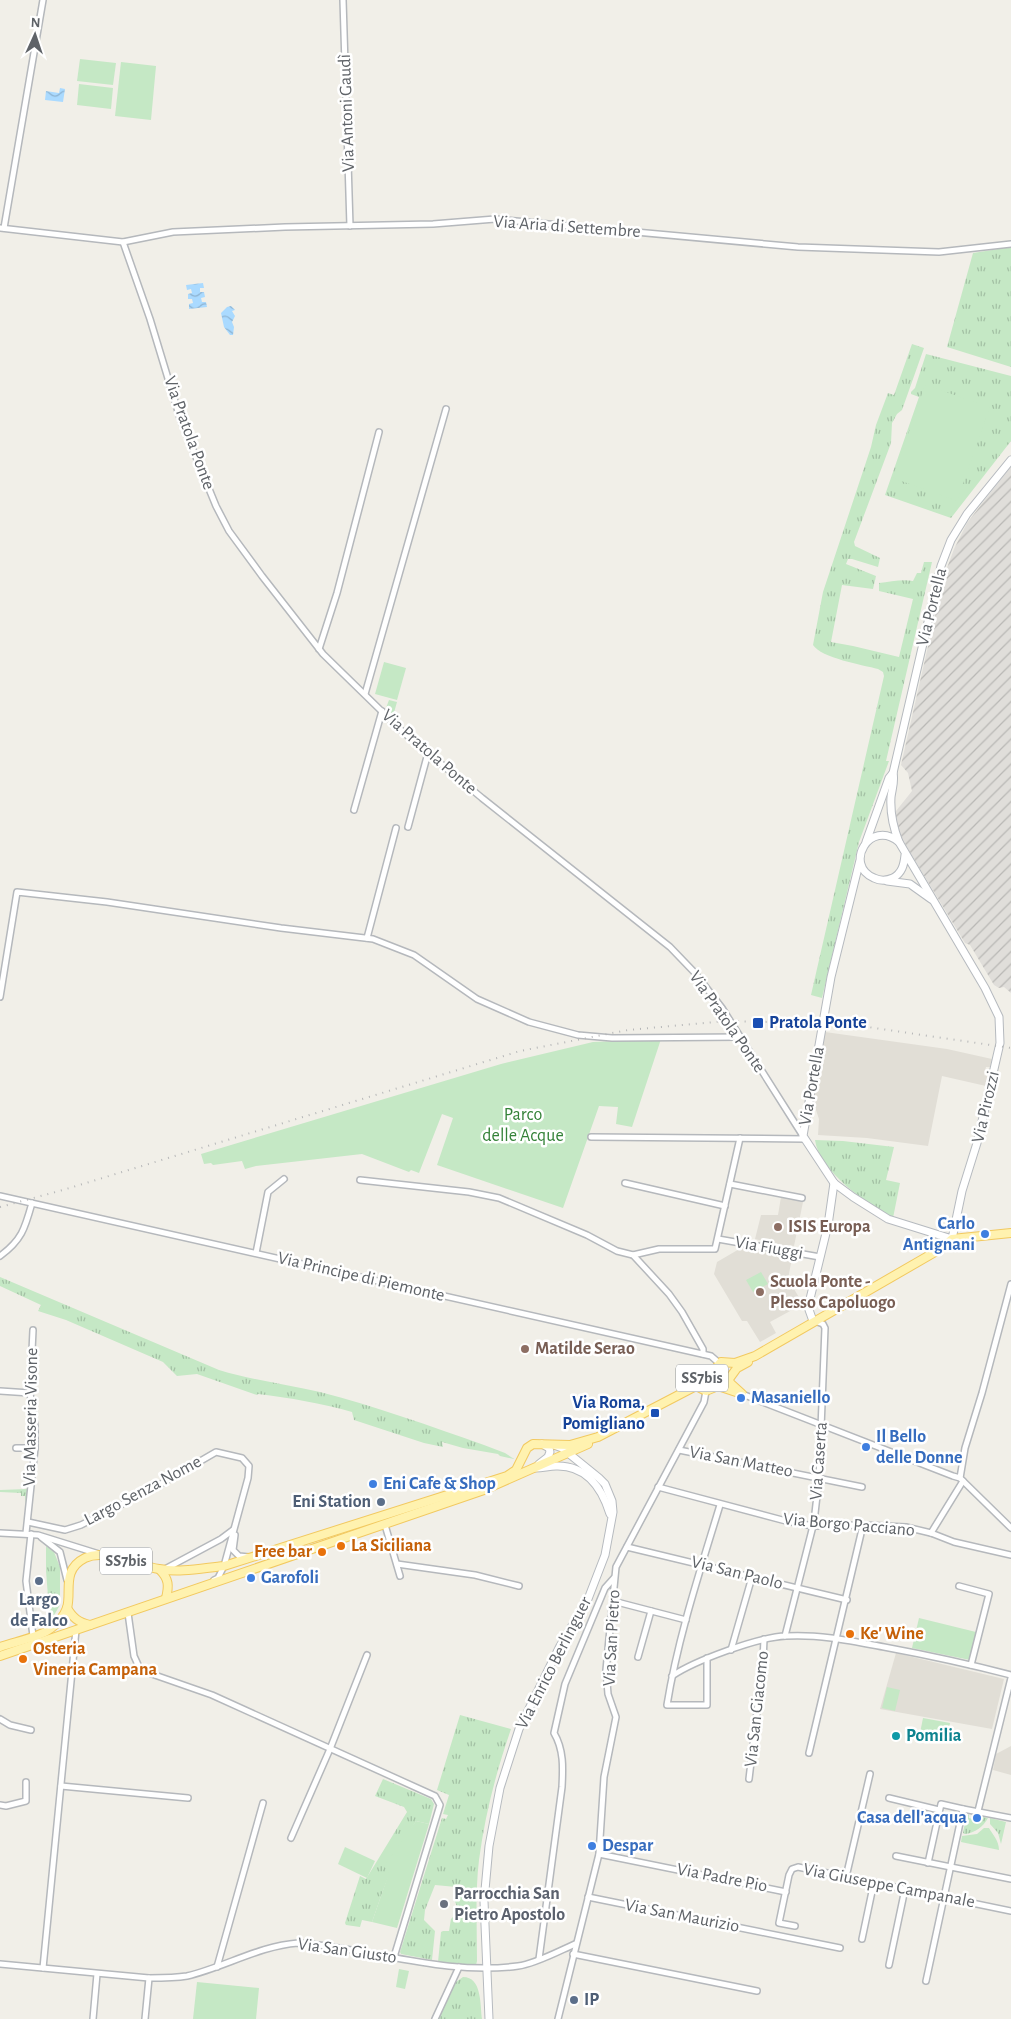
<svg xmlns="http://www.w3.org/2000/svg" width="1011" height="2019" font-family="'Alegreya Sans',sans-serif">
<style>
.industrial{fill:url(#industrial-furrows)}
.education{fill:#e1ded6}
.grass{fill:url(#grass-tufts)}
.park{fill:#c5e8c5}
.water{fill:url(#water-waves)}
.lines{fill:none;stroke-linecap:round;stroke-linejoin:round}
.street-casing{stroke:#b5b8bc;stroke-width:8}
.secondary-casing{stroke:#b6babf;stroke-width:9}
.primary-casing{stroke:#f2c960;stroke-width:10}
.street{stroke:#fff;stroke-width:5}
.secondary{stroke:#fff;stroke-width:7}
.primary{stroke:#fff2af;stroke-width:8}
.rail{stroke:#b6b7b8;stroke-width:2;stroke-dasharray:1 6;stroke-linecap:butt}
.transit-dot{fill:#1a4fb4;stroke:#fff;stroke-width:2}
.education-dot{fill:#8d6e63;stroke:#fff;stroke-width:2}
.shop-dot{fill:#3f7fe0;stroke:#fff;stroke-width:2}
.service-dot{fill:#5c6f8a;stroke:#fff;stroke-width:2}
.food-dot{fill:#e8710a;stroke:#fff;stroke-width:2}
.culture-dot{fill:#0f9aa8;stroke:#fff;stroke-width:2}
.worship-dot{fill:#6b7280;stroke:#fff;stroke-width:2}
.labels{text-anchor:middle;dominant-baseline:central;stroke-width:5;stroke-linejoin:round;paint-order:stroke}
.shield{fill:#fff;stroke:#8f9295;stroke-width:1}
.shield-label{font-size:16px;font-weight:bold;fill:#5f6368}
.street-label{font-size:18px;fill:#5f6368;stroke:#fff}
.transit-label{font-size:18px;font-weight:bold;fill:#164399;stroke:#fff;text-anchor:start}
.park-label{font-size:18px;fill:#348238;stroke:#fff}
.shop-label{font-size:18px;font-weight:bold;fill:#366cbe;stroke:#fff;text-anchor:start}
.education-label{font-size:18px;font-weight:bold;fill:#785e54;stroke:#fff;text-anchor:start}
.service-label{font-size:18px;font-weight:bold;fill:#4e5e75;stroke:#fff;text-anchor:end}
.food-label{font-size:18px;font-weight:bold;fill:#c56008;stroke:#fff;text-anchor:start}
.culture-label{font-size:18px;font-weight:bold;fill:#0d838f;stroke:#fff;text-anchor:start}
.worship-label{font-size:18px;font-weight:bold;fill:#5b616d;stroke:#fff;text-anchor:start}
</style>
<defs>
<pattern id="industrial-furrows" width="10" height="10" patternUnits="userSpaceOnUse" patternTransform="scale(1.25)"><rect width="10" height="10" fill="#e0deda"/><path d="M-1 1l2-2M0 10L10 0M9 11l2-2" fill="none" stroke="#b9b8b5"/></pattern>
<pattern id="grass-tufts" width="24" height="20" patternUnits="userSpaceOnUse" patternTransform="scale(1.25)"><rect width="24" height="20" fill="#c5e8c5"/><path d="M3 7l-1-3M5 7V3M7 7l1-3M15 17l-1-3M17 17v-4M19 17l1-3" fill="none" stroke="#a3c0a4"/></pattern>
<pattern id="water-waves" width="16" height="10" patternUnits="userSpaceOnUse" patternTransform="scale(1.25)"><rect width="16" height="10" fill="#aadaff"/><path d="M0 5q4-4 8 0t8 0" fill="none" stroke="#8eb4d2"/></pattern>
</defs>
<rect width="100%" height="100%" fill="#f1efe8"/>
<polygon class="industrial" points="1011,466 1011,993 1004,987 999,988 994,985 970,945 965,943 905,844 897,827 895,815 896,811 912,791 908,773 901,765 944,576 954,549 967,523"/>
<g class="education">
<polygon points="825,1032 947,1049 992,1059 990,1067 986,1067 984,1075 989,1077 986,1086 942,1076 928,1146 867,1138 818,1135 819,1119 813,1101"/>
<polygon points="781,1197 803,1202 794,1246 786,1245 786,1247 755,1239 761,1215 778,1215"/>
<polygon points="741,1248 792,1258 788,1279 803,1304 770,1322 776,1333 760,1342 747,1321 742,1321 714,1274 717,1262"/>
<polygon points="896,1653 1004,1679 992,1729 880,1709"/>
<polygon points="1011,1746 1011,1775 993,1770 996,1754"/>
</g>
<g class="grass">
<polygon points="1011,247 1011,367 947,347 973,253"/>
<path d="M912,344L924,348L902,410L897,414L892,423L891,443L854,542L855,546L880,558L878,567L852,559H848L846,564L876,576L873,589L842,585L831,642L853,646L899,657L913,599L879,591V583C890,582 902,579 913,581L917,573H921L924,562H932L886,761H889L859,842L822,998L811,995L884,676L883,672L878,669C863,665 821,658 813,645L823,592L871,447L876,425L888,393L894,395Z"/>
<polygon points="926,354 1011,376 1011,441 951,518 885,495 919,397 911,394 911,392 915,388"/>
<path d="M815,1140L843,1141L894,1147L886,1180L900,1183L893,1218C867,1204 819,1171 815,1140Z"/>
<path d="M0,1277L219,1370C252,1380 286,1384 320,1392C375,1406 430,1426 484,1445L505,1453L514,1459L500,1456L498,1454L463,1448L442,1442L443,1447L424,1443L354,1420L352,1412C321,1403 290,1398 258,1394L257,1395L197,1374L177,1376L163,1362L66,1320L38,1311L41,1305L0,1286Z"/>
<polygon points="27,1489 26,1507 25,1496 21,1496 21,1493 0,1492 0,1490"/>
<polygon points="46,1546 54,1552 60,1567 60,1605 50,1622 46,1571"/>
<path d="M460,1715L511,1729C496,1772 485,1815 479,1860C475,1893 477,1927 477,1961L476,1965H457L438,1962L441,1932L443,1931H449L451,1919L459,1911L453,1897L456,1887L435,1885L425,1910L424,1920L435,1931L432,1960L401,1954L400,1952L442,1818L446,1819L448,1815L443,1814L449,1795L437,1790Z"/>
<path d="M383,1779L431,1799L434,1804L429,1824L416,1821C396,1852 384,1887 372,1922L362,1920L360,1927L346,1925L345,1923L360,1876L366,1879L407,1812L404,1807L375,1796Z"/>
<path d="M969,1814V1818L980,1821L983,1817L988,1818C983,1827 975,1833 965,1834L963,1833L966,1817Z"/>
<polygon points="990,1818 1006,1822 1001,1844 998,1833 990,1824"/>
<path d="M463,1977C482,1977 480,2004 482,2019H437L453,1984Z"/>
</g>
<g class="park">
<polygon points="80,59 116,63 113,85 77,81"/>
<polygon points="121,62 156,66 151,120 115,116"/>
<polygon points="79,84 113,88 111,109 77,105"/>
<polygon points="925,385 990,407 957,501 893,478"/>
<polygon points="384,662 406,668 397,700 375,694"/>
<polygon points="389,700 397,702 393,716 386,708"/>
<polygon points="661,1039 632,1127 616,1124 618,1107 599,1106 563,1208 437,1165 453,1118 442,1114 419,1173 411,1170 409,1172 362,1154 256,1166 245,1169 242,1161 213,1165 211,1163 204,1164 201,1154 501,1064 593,1042"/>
<polygon points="761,1272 768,1284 753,1292 746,1280"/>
<polygon points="919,1618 976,1632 970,1660 912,1648"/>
<polygon points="887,1687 900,1690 895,1711 882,1708"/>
<polygon points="923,1718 950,1723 947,1738 920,1733"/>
<polygon points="416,1821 429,1824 397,1928 372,1922 389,1873 384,1866"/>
<path d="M984,1828H989C992,1834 999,1840 999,1850L961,1842L962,1836L977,1834Z"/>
<polygon points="345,1847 375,1861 367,1878 338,1864"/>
<polygon points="399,1969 409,1971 405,1989 396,1987"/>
<polygon points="197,1982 259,1988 256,2019 193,2019"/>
</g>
<g class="water">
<polygon points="60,88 65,89 63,102 45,100 46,91 59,93"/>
<polygon points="203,283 204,288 200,288 200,292 204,292 205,297 201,298 202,302 206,302 207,307 189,309 189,304 193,303 192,299 188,299 188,294 192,293 191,289 187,290 186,285"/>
<polygon points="231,306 235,310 232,311 235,316 232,322 234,327 233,335 230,335 224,327 221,313 227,307"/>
</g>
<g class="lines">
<g class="street-casing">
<g id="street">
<polyline points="343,0 350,226"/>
<polyline points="0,228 123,242 173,232 285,227 433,224 495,219 798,247 939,252 1011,244"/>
<polyline points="4,228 43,0"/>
<polyline points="123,242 150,319 180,418 216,506 229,531 262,576 323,654 403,732 482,798 670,947 695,973 722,1008 803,1136"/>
<polyline points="319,649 337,593 379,432"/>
<polyline points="365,694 446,409"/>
<polyline points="354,810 382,711"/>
<polyline points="408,827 428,753"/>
<polyline points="367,938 396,828"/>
<polyline points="0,997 17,892 107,902 281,928 373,939 414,955 477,999 529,1022 578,1035 612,1038 741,1037"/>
<polyline points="591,1137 805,1139"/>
<polyline points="360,1180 469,1192 499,1198 587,1235 617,1251 633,1255 669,1294 682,1312 703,1349 703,1354"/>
<polyline points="625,1183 725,1206"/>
<polyline points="730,1184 802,1198"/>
<polyline points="0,1196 711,1356 719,1363"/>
<polyline points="718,1239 820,1257"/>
<polyline points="256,1253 268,1192 284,1179"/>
<polyline points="633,1255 659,1249 715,1249 740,1138"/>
<path d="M0,1256C22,1240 25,1228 32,1203"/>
<polyline points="0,1391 30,1393"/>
<polyline points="742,1394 953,1476 960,1478 1011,1528"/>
<polyline points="16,1448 35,1448"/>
<polyline points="679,1450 862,1487"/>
<polyline points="960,1478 965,1448 982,1393 1011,1284"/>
<polyline points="658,1487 786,1521 813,1526 863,1525 906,1527 931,1533 954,1542 1011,1555"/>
<polyline points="28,1522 65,1530 81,1525 154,1488 216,1452 242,1458 249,1466 248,1478 224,1566 218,1578 214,1580"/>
<polyline points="385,1525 400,1576"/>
<polyline points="0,1533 38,1535 99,1554"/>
<polyline points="26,1533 35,1448 35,1426 30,1393 33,1330"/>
<polyline points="931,1533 963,1481"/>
<polyline points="31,1534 26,1581 33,1636"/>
<polyline points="235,1535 233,1550 239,1556 249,1557"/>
<polyline points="41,1537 60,1552 67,1580"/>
<polyline points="627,1547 847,1600"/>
<polyline points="397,1564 475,1575 519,1586"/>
<polyline points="165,1569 221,1539 233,1530"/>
<polyline points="959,1586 989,1594 971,1665"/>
<polyline points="613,1601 686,1620"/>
<polyline points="128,1613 134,1656 139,1667 149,1673 212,1695 435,1796 440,1805 394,1957"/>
<polyline points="785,1636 814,1522 819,1478 825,1328 823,1324 815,1321"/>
<polyline points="731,1650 752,1577"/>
<polyline points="638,1657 651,1611"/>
<path d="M707,1658V1705H667C678,1637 700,1571 720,1505"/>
<path d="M672,1676C694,1661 758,1637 786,1636C819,1634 852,1641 884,1647C927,1655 969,1664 1011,1675"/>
<polyline points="0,1719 10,1725 31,1730"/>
<polyline points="809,1753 863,1525"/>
<polyline points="749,1779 763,1661 764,1639"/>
<polyline points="61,1786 188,1798"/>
<polyline points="889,1798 939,1810"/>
<polyline points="0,1805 6,1806 26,1801 26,1782"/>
<polyline points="978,1811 1011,1678"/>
<polyline points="291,1838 330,1749 367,1655"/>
<polyline points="599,1854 786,1892"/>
<polyline points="896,1856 1011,1879"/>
<polyline points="928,1863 941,1804 963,1809"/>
<polyline points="846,1877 870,1774"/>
<polyline points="588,1897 840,1948"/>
<polyline points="795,1926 779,1923 789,1875 792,1869 798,1867 1011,1911"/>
<polyline points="862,1939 874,1882"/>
<polyline points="573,1954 757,1991"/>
<path d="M539,1959L562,1787C563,1768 564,1750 554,1733L565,1684L605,1588L614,1578"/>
<path d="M0,1964L149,1978C161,1978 175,1978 187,1976C225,1967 259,1946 298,1943C371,1948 444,1976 518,1966C535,1964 559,1951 575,1944"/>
<polyline points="889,1965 905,1889"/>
<polyline points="217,1967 263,1803"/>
<polyline points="43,1968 76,1630"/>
<polyline points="926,1981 963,1809 1011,1818"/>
<polyline points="93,2019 97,1974"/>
<polyline points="145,2019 149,1978"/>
<polyline points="435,2019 459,1967"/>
<polyline points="558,2019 599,1854 604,1777 616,1717 608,1694 606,1670 616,1567 704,1402 706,1391"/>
</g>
</g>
<g class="secondary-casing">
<g id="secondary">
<polyline points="866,842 889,778 893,773"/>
<path d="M899,842C893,827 890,813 891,797C892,789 895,781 893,773L941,566L951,540L967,514L1011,460"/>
<path d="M860,860L831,977L803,1136L834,1183L853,1197L888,1219L952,1239L962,1191L977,1143L1000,1043L999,1017L985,988L899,842C870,818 843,865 874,878C880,881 886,881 893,878C902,873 904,865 905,855"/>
<polyline points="887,881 910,884 931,899"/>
<polyline points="813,1321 808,1307 828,1225 834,1183"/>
<polyline points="539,1464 548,1457 550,1452 549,1448 542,1444"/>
<path d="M536,1468C543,1468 549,1466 556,1466C586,1465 602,1488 610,1514"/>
<polyline points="489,2019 484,1901 489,1846 500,1788 519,1729 560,1646 588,1599 605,1555 613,1512 612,1501 605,1484 599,1478 562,1448 554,1445"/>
</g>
</g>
<g class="primary-casing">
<g id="primary">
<polyline points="741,1393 730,1383 729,1379 737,1368 748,1362"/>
<path d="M742,1394L718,1386L706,1391L696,1386C699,1378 705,1377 712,1372C716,1369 718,1365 721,1362L735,1363L755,1356L942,1248L952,1239L1011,1233"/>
<path d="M160,1570C169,1579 169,1586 166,1598"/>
<path d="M67,1608C73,1618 78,1622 90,1625"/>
<path d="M0,1647C14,1642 40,1637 50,1629C57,1624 64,1616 67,1608C72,1592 61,1570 85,1558C106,1548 138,1566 159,1569C180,1573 203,1568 224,1566L507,1476L516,1470L527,1448L533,1444L570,1445L598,1437L696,1386"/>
<polyline points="0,1656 484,1490 588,1444"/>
</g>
</g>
<use href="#street" class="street"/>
<use href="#secondary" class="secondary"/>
<use href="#primary" class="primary"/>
<polyline class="rail" points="0,1207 63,1190 520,1051 628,1030 726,1021 818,1023 861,1026 1011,1048"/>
</g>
<g class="transit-dot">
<rect x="752" y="1017" width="12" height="12" rx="2.5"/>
<rect x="650" y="1408" width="10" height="10" rx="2.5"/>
</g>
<g class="education-dot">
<circle cx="778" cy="1227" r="5"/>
<circle cx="760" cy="1292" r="5"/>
<circle cx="525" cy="1349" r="5"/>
</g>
<g class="shop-dot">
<circle cx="985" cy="1234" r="5"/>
<circle cx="741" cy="1398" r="5"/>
<circle cx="866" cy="1447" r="5"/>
<circle cx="373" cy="1484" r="5"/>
<circle cx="251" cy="1578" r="5"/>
<circle cx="977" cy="1818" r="5"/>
<circle cx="592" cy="1846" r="5"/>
</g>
<g class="service-dot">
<circle cx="381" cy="1502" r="5"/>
<circle cx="39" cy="1581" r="5"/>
<circle cx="574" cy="2000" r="5"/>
</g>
<g class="food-dot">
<circle cx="341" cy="1546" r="5"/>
<circle cx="322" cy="1552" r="5"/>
<circle cx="850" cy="1634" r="5"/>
<circle cx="23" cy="1659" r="5"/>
</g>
<circle class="culture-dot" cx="896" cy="1736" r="5"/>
<circle class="worship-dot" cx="444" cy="1904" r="5"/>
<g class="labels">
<g class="shield">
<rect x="676" y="1364.5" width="52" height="27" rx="4"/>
<rect x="100" y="1547.5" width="52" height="27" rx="4"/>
</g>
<g class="shield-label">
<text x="702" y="1378">SS7bis</text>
<text x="126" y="1561">SS7bis</text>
</g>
<g class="street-label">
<text transform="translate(347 113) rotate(-92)">Via Antoni Gaudì</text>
<text transform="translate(567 227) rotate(4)">Via Aria di Settembre</text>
<text transform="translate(189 433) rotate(70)">Via Pratola Ponte</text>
<text transform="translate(932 607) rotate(-76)">Via Portella</text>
<text transform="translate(429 752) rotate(41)">Via Pratola Ponte</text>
<text transform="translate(727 1022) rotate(55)">Via Pratola Ponte</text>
<text transform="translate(812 1086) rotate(-80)">Via Portella</text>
<text transform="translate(986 1107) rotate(-77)">Via Pirozzi</text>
<text transform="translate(769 1248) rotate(10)">Via Fiuggi</text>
<text transform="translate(361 1277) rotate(13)">Via Principe di Piemonte</text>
<text transform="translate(31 1417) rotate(-89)">Via Masseria Visone</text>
<text transform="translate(819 1461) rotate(-86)">Via Caserta</text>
<text transform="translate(741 1462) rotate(11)">Via San Matteo</text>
<text transform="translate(143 1491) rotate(-28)">Largo Senza Nome</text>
<text transform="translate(849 1525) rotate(5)">Via Borgo Pacciano</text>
<text transform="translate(737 1573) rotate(14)">Via San Paolo</text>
<text transform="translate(612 1638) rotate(-87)">Via San Pietro</text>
<text transform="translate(554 1663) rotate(-63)">Via Enrico Berlinguer</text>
<text transform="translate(757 1709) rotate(-84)">Via San Giacomo</text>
<text transform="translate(722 1878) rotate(11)">Via Padre Pio</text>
<text transform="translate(889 1886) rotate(11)">Via Giuseppe Campanale</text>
<text transform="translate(682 1916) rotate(11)">Via San Maurizio</text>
<text transform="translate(347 1951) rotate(8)">Via San Giusto</text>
</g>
<g class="transit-label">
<text x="769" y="1023">Pratola Ponte</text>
<text x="645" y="1403" text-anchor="end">Via Roma,<tspan x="645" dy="21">Pomigliano</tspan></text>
</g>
<g class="park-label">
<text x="523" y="1115">Parco<tspan x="523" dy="21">delle Acque</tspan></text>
</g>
<g class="shop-label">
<text x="975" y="1224" text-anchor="end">Carlo<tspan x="975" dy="21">Antignani</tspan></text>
<text x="751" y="1398">Masaniello</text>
<text x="876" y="1437">Il Bello<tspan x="876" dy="21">delle Donne</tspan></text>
<text x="383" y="1484">Eni Cafe &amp; Shop</text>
<text x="261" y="1578">Garofoli</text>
<text x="967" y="1818" text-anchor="end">Casa dell'acqua</text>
<text x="602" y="1846">Despar</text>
</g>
<g class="education-label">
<text x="788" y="1227">ISIS Europa</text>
<text x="770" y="1282">Scuola Ponte -<tspan x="770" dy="21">Plesso Capoluogo</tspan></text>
<text x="535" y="1349">Matilde Serao</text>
</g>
<g class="service-label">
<text x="371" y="1502">Eni Station</text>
<text x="39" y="1600" text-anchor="middle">Largo<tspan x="39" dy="21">de Falco</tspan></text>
<text x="584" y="2000" text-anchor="start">IP</text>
</g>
<g class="food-label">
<text x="351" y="1546">La Siciliana</text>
<text x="312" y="1552" text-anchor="end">Free bar</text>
<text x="860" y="1634">Ke' Wine</text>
<text x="33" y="1649">Osteria<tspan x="33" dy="21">Vineria Campana</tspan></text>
</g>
<g class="culture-label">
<text x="906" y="1736">Pomilia</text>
</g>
<g class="worship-label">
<text x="454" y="1894">Parrocchia San<tspan x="454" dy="21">Pietro Apostolo</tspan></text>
</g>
</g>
<g transform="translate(35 35) rotate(3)" stroke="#ffffff" stroke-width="4" paint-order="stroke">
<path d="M0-4L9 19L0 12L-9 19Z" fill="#5f6368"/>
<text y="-8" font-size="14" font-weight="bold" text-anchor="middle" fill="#5f6368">N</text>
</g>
</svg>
